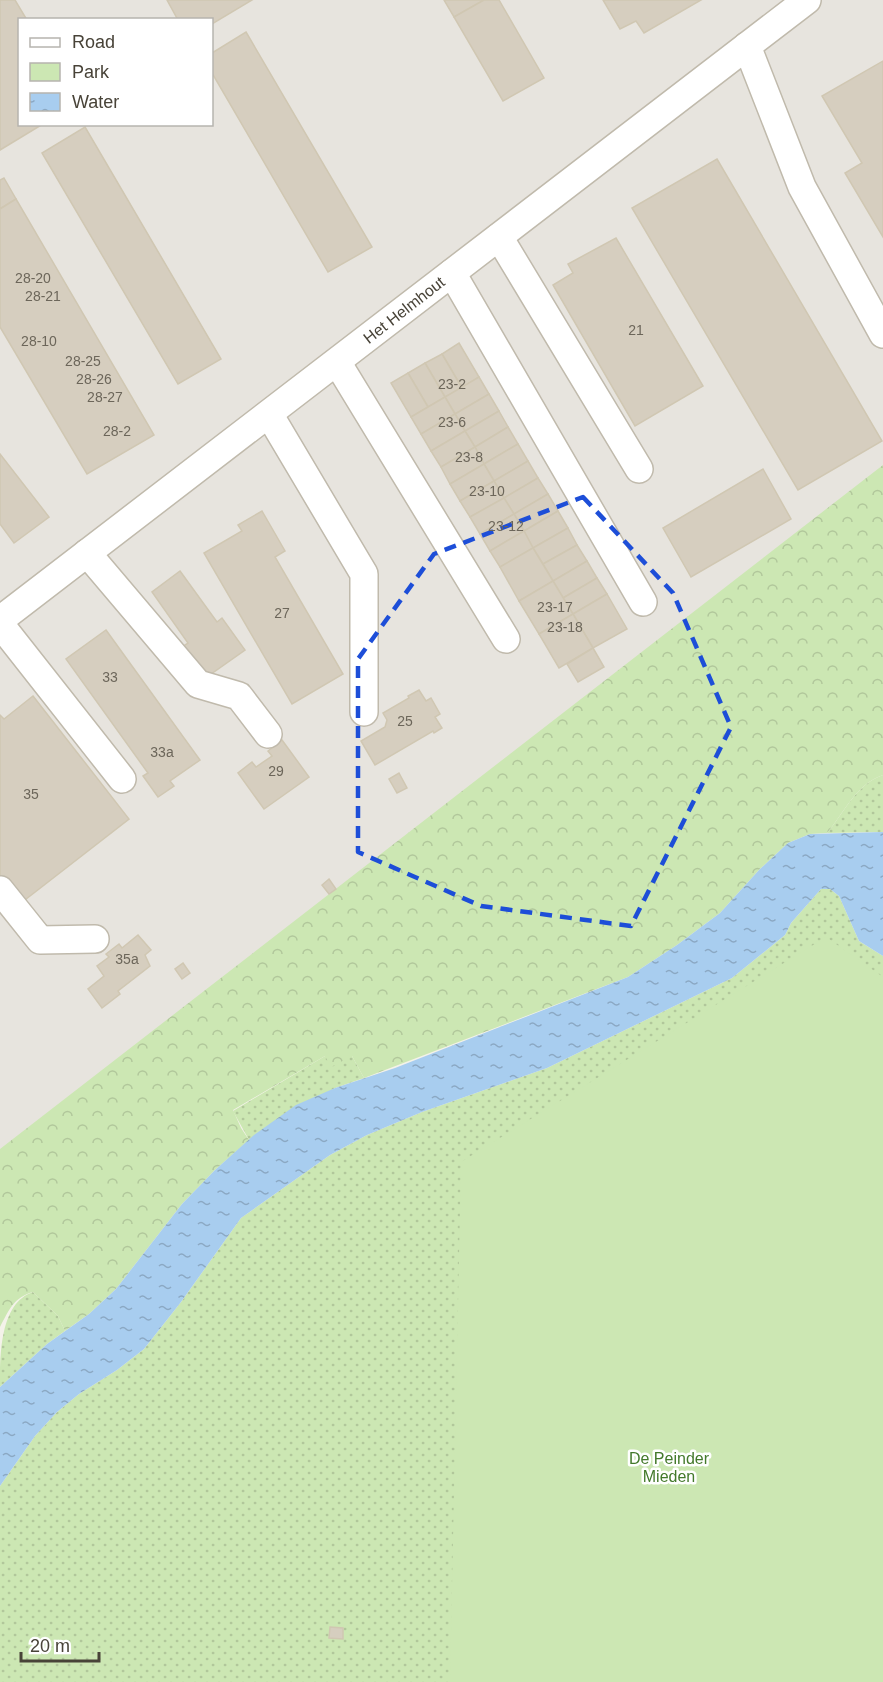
<svg xmlns="http://www.w3.org/2000/svg" width="883" height="1682" font-family="Arial,sans-serif">
<style>
.industrial{fill:#e7e4de;fill-rule:evenodd}
.grass{fill:url(#grass-dots)}
.forest{fill:url(#forest-crowns)}
.park{fill:#cce7b3}
.water{fill:url(#water-ripples)}
.building{fill:#d6cebf;stroke:#d0c7b2;stroke-width:1.5}
.lines{fill:none;stroke-linecap:round;stroke-linejoin:round}
.minor-casing{stroke:#c0baac;stroke-width:30}
.minor{stroke:#fff;stroke-width:27}
.marked{fill:none;stroke:#1d4ed8;stroke-width:4.5;stroke-dasharray:12 8;stroke-linejoin:round}
.labels{text-anchor:middle;dominant-baseline:central;stroke-width:5;stroke-linejoin:round;paint-order:stroke}
.number-label{font-size:14px;fill:#6c665a}
.street-label{font-size:16px;fill:#484338;stroke:#fff}
.park-label{font-size:16px;fill:#43792b;stroke:#fff}
</style>
<defs>
<pattern id="grass-dots" width="8" height="8" patternUnits="userSpaceOnUse" patternTransform="scale(1.5)"><rect width="8" height="8" fill="#cce7b3"/><path d="M2 2h.1M6 6h.1" fill="none" stroke="#b1c79b" stroke-width="1.8" stroke-linecap="round"/></pattern>
<pattern id="forest-crowns" width="20" height="18" patternUnits="userSpaceOnUse" patternTransform="scale(1.5)"><rect width="20" height="18" fill="#cce7b3"/><path d="M2 6a3 3 0 1 1 6 0M12 15a3 3 0 1 1 6 0" fill="none" stroke="#b1c79b"/></pattern>
<pattern id="water-ripples" width="26" height="14" patternUnits="userSpaceOnUse" patternTransform="scale(1.5)"><rect width="26" height="14" fill="#a8cdef"/><path d="M2 4q2-2 4 0t4 0M15 11q2-2 4 0t4 0" fill="none" stroke="#8ba8c3"/></pattern>
</defs>
<rect width="100%" height="100%" fill="#f4f2e9"/>
<path class="industrial" d="M0,0H883V505L0,1211ZM20,20H212V124H20Z"/>
<g class="grass">
<path d="M883,775V832L827,833C844,813 856,784 883,775Z"/>
<polygon points="821,889 830,889 839,896 859,941 883,956 883,1682 0,1682 0,1486 35,1436 57,1412 79,1394 117,1370 144,1349 181,1302 241,1218 330,1155 367,1135 422,1112 547,1068 732,978 785,935 791,923"/>
<polygon points="325,1056 352,1056 364,1078 335,1088 249,1140 233,1111"/>
<path d="M33,1292L58,1316L65,1331L47,1344L0,1387C0,1354 0,1303 33,1292Z"/>
</g>
<path class="forest" d="M883,465V775C856,784 844,813 827,833L810,834L788,843L759,870L720,913L677,945L628,977L364,1078L352,1056L331,1067L325,1056L233,1110L241,1128L249,1140L215,1170L182,1204L116,1289L89,1314L65,1331L58,1316L33,1292C14,1297 9,1310 0,1327V1149Z"/>
<polygon class="park" points="826,937 883,977 883,1682 450,1682 461,1162"/>
<polygon class="water" points="883,832 883,956 859,941 839,896 830,889 821,889 791,923 785,935 732,978 547,1068 422,1112 367,1135 330,1155 241,1218 181,1302 144,1349 117,1370 79,1394 57,1412 35,1436 0,1486 0,1387 47,1344 89,1314 116,1289 182,1204 215,1170 254,1135 296,1105 335,1088 395,1068 628,977 677,945 720,913 759,870 788,843 810,834"/>
<g class="building">
<polygon points="0,0 15,0 27,20 20,20 20,124 43,124 0,150"/>
<polygon points="167,0 252,0 212,24 212,20 178,20"/>
<polygon points="444,0 484,0 454,17"/>
<polygon points="484,0 499,0 544,78 503,101 454,17"/>
<polygon points="603,0 701,0 644,33 636,21 620,29"/>
<polygon points="246,32 372,247 328,272 212,73 212,53"/>
<polygon points="883,61 883,237 845,173 862,163 822,96"/>
<polygon points="85,127 221,359 178,384 42,153"/>
<polygon points="717,159 882,441 798,490 632,208"/>
<polygon points="4,178 16,199 0,209 0,180"/>
<polygon points="16,199 154,435 87,474 0,327 0,209"/>
<polygon points="616,238 703,386 635,426 553,285 573,273 568,264"/>
<polygon points="459,343 479,377 462,388 442,354"/>
<polygon points="442,354 462,388 445,397 425,363"/>
<polygon points="425,363 445,397 428,407 408,373"/>
<polygon points="408,373 428,407 411,417 391,383"/>
<polygon points="479,377 489,394 455,414 445,397"/>
<polygon points="489,394 499,411 465,431 455,414"/>
<polygon points="445,397 455,414 421,434 411,417"/>
<polygon points="499,411 508,427 475,447 465,431"/>
<polygon points="455,414 465,431 431,451 421,434"/>
<polygon points="508,427 518,444 484,464 475,447"/>
<polygon points="465,431 475,447 441,467 431,451"/>
<polygon points="518,444 528,461 494,481 484,464"/>
<polygon points="475,447 484,464 450,484 441,467"/>
<polygon points="0,454 49,517 14,543 0,524"/>
<polygon points="528,461 538,478 504,498 494,481"/>
<polygon points="484,464 494,481 460,501 450,484"/>
<polygon points="763,469 791,519 691,577 663,528"/>
<polygon points="538,478 548,494 514,514 504,498"/>
<polygon points="494,481 504,498 470,517 460,501"/>
<polygon points="548,494 558,511 524,531 514,514"/>
<polygon points="504,498 514,514 480,534 470,517"/>
<polygon points="262,511 285,551 275,557 343,674 292,704 204,553 242,531 238,525"/>
<polygon points="558,511 568,528 533,548 524,531"/>
<polygon points="514,514 524,531 490,551 480,534"/>
<polygon points="568,528 577,545 543,564 533,548"/>
<polygon points="524,531 533,548 500,567 490,551"/>
<polygon points="577,545 587,561 553,581 543,564"/>
<polygon points="533,548 553,581 519,601 500,567"/>
<polygon points="587,561 597,578 563,598 553,581"/>
<polygon points="180,571 217,622 222,618 245,650 204,679 182,647 188,643 152,592"/>
<polygon points="597,578 607,594 573,614 563,598"/>
<polygon points="553,581 573,614 539,634 519,601"/>
<polygon points="607,594 627,629 593,648 573,614"/>
<polygon points="573,614 593,648 559,668 539,634"/>
<polygon points="106,630 200,760 170,781 174,786 158,797 143,776 148,773 66,659"/>
<polygon points="593,648 604,667 578,682 567,664"/>
<polygon points="419,690 426,701 431,698 440,714 435,717 442,728 434,733 433,731 375,765 361,741 385,727 387,720 383,713 409,698 408,696"/>
<polygon points="33,696 129,819 21,903 0,875 0,715 4,719"/>
<polygon points="282,740 309,777 264,809 238,773 252,762 256,767 272,756 268,751"/>
<polygon points="399,773 407,788 397,793 389,779"/>
<polygon points="329,879 336,889 329,894 322,885"/>
<polygon points="138,935 151,950 145,955 150,966 118,991 120,994 102,1008 88,989 104,976 97,966 109,957 106,954 119,944 122,948"/>
<polygon points="183,963 190,973 182,979 175,969"/>
<polygon points="330,1627 343,1628 343,1639 329,1638"/>
</g>
<g class="lines">
<g class="minor-casing">
<g id="minor">
<polyline points="747,46 802,187 883,334"/>
<polyline points="499,237 639,469"/>
<polyline points="452,273 643,602"/>
<polyline points="337,362 506,639"/>
<polyline points="269,414 364,574 364,712"/>
<polyline points="87,553 198,684 239,696 268,734"/>
<polyline points="0,620 807,0"/>
<polyline points="0,624 122,779"/>
<polyline points="0,890 40,940 95,939"/>
</g>
</g>
<use href="#minor" class="minor"/>
</g>
<path class="marked" d="M583,497L673,593L731,727L631,926L481,906L358,852V659L434,554Z"/>
<g class="labels">
<g class="number-label">
<text x="33" y="278">28-20</text>
<text x="43" y="296">28-21</text>
<text x="636" y="330">21</text>
<text x="39" y="341">28-10</text>
<text x="83" y="361">28-25</text>
<text x="94" y="379">28-26</text>
<text x="452" y="384">23-2</text>
<text x="105" y="397">28-27</text>
<text x="452" y="422">23-6</text>
<text x="117" y="431">28-2</text>
<text x="469" y="457">23-8</text>
<text x="487" y="491">23-10</text>
<text x="506" y="526">23-12</text>
<text x="555" y="607">23-17</text>
<text x="282" y="613">27</text>
<text x="565" y="627">23-18</text>
<text x="110" y="677">33</text>
<text x="405" y="721">25</text>
<text x="162" y="752">33a</text>
<text x="276" y="771">29</text>
<text x="31" y="794">35</text>
<text x="127" y="959">35a</text>
</g>
<g class="street-label">
<text transform="translate(404 310) rotate(-38)">Het Helmhout</text>
</g>
<g class="park-label">
<text x="669" y="1458">De Peinder<tspan x="669" dy="18">Mieden</tspan></text>
</g>
</g>
<rect x="18" y="18" width="195" height="108" fill="#ffffff" stroke="#b6b4af" stroke-width="1.5"/>
<rect x="30" y="38" width="30" height="9" fill="#ffffff" stroke="#b6b4af" stroke-width="1.5"/>
<text x="72" y="48" font-size="18" fill="#484338">Road</text>
<rect x="30" y="63" width="30" height="18" fill="#cce7b3" stroke="#b6b4af" stroke-width="1.5"/>
<text x="72" y="78" font-size="18" fill="#484338">Park</text>
<rect x="30" y="93" width="30" height="18" fill="url(#water-ripples)" stroke="#b6b4af" stroke-width="1.5"/>
<text x="72" y="108" font-size="18" fill="#484338">Water</text>
<path d="M21 1652v9h78v-9" fill="none" stroke="#484338" stroke-width="3"/>
<text x="30" y="1652" font-size="18" fill="#484338" stroke="#ffffff" stroke-width="4.5" paint-order="stroke">20 m</text>
</svg>
